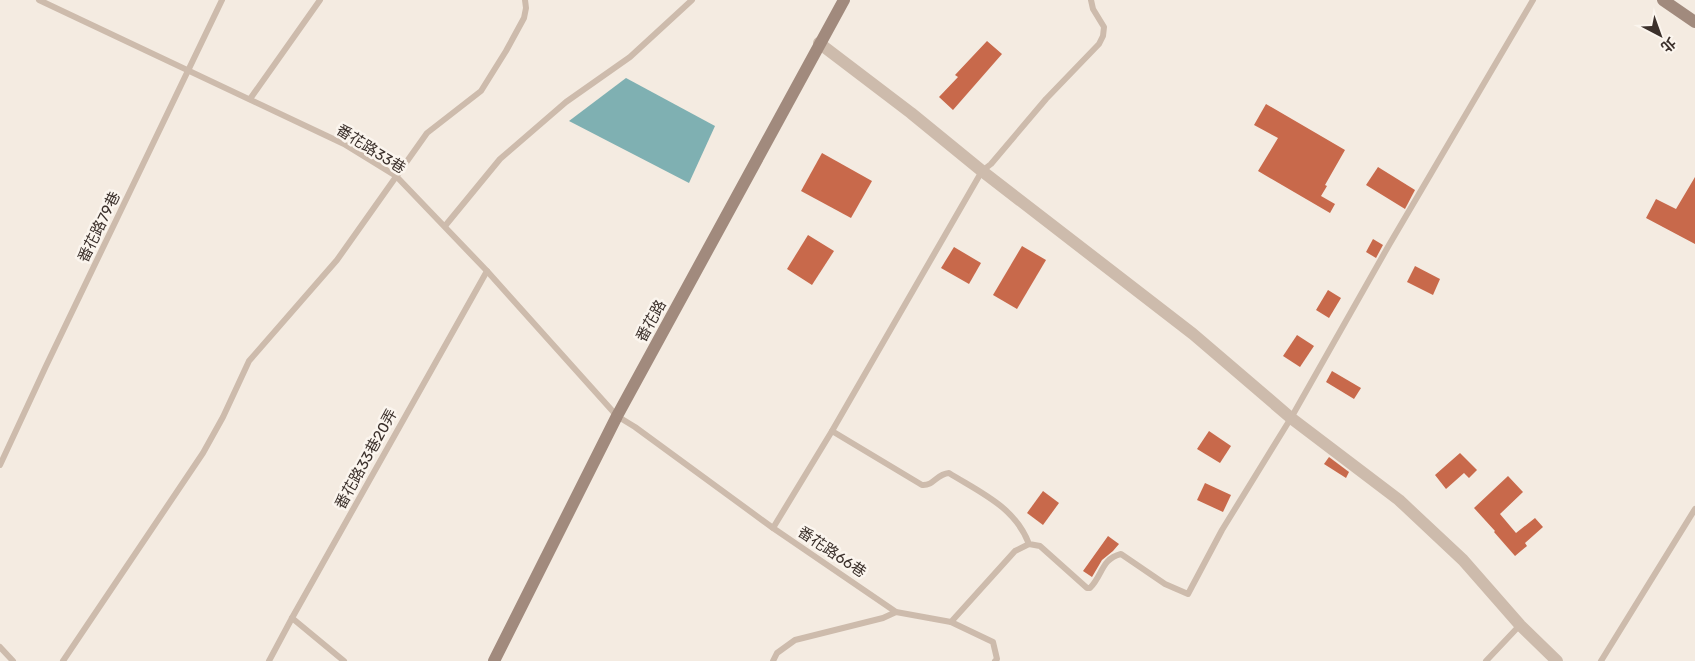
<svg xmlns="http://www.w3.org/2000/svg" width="1695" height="661" font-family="Rubik,'Noto Sans TC',sans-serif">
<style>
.water{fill:#7fb0b2}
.building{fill:#c8694b}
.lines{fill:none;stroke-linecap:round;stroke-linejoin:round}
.lane{stroke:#cdbbac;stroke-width:6}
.street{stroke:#cdbbac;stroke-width:12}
.secondary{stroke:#a18a7d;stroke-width:12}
.labels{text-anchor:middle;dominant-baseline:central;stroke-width:5;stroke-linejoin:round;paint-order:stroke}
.street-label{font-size:15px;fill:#3b302b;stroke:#fbf5ee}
</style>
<rect width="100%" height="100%" fill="#f4ebe1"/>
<polygon class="water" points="626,78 715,126 689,183 569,121"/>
<g class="building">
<polygon points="987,41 1002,54 953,110 939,97 958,77 955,75"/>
<polygon points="1266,104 1345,150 1325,185 1327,186 1321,196 1335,204 1330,213 1258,171 1278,138 1254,125"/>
<polygon points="822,153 872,181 851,218 801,191"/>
<polygon points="1378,167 1415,190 1405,209 1366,185"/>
<polygon points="1695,177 1695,244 1646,218 1656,199 1676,209"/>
<polygon points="808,235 834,251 812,285 787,269"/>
<polygon points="1373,239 1383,245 1376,258 1366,252"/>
<polygon points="1022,246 1046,260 1017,309 993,295"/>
<polygon points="954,247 981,263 969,284 941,268"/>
<polygon points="1415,266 1440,279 1433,295 1407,282"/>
<polygon points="1328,290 1341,298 1329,318 1316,310"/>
<polygon points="1297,335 1314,346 1300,367 1283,356"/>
<polygon points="1332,371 1361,388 1354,399 1326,382"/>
<polygon points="1209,431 1231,446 1220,463 1197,449"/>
<polygon points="1460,453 1477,470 1469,478 1464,473 1446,489 1435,475"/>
<polygon points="1329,457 1349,472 1346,478 1324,464"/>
<polygon points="1508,476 1523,492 1500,514 1516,533 1535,518 1543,527 1525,543 1527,546 1515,556 1494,532 1495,531 1474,508"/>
<polygon points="1205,483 1231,495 1223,512 1197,500"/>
<polygon points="1043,491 1059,503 1043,525 1027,513"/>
<polygon points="1108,536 1119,544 1113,551 1102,560 1092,577 1083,571"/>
</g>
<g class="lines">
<g class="lane">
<polyline points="39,0 344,144 396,176 487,271 617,416 635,427 773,528 896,612 951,622 1015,551 1029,544"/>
<polyline points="250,99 320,0"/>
<polyline points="445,226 500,159 566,102 630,57 692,0"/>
<path d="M832,431L922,485C934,486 936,474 949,473C981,493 1015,507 1029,544L1040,546L1087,588H1090C1103,575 1101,559 1121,554L1165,584L1188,594L1222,530L1291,418L1389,245L1533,0"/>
<polyline points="0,465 46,366 222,0"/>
<polyline points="773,528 832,431 982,171 991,164 1046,99 1099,44 1103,36 1104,27 1093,9 1091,0"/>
<polyline points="292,618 344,661"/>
<polyline points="951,622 993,642 997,659 995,661"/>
<polyline points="0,647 13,661"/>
<polyline points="63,661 203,453 223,417 249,361 337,260 427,133 481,91 506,51 524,18 526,8 525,0"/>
<polyline points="269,661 292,618 487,271"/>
<polyline points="773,661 777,653 795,640 883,618 896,612"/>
<polyline points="1486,661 1520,625"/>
<polyline points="1601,661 1695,509"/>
</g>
<polyline class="street" points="819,43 911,113 982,171 1193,334 1291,418 1399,500 1463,560 1520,625 1557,661"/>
<g class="secondary">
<polyline points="1663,0 1695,22"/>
<polyline points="494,661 617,416 844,0"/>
</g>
</g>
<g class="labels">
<g class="street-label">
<text transform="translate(371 149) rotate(32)">番花路33巷</text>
<text transform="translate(99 227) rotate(-64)">番花路79巷</text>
<text transform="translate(651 321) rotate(-61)">番花路</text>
<text transform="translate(366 459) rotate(-61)">番花路33巷20弄</text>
<text transform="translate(832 552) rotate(34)">番花路66巷</text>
</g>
</g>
<g transform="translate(1660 35) rotate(139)" stroke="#fbf5ee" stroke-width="4" paint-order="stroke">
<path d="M0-4L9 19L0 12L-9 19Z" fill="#3b302b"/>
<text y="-8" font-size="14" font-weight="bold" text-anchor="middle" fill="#3b302b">北</text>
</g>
</svg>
